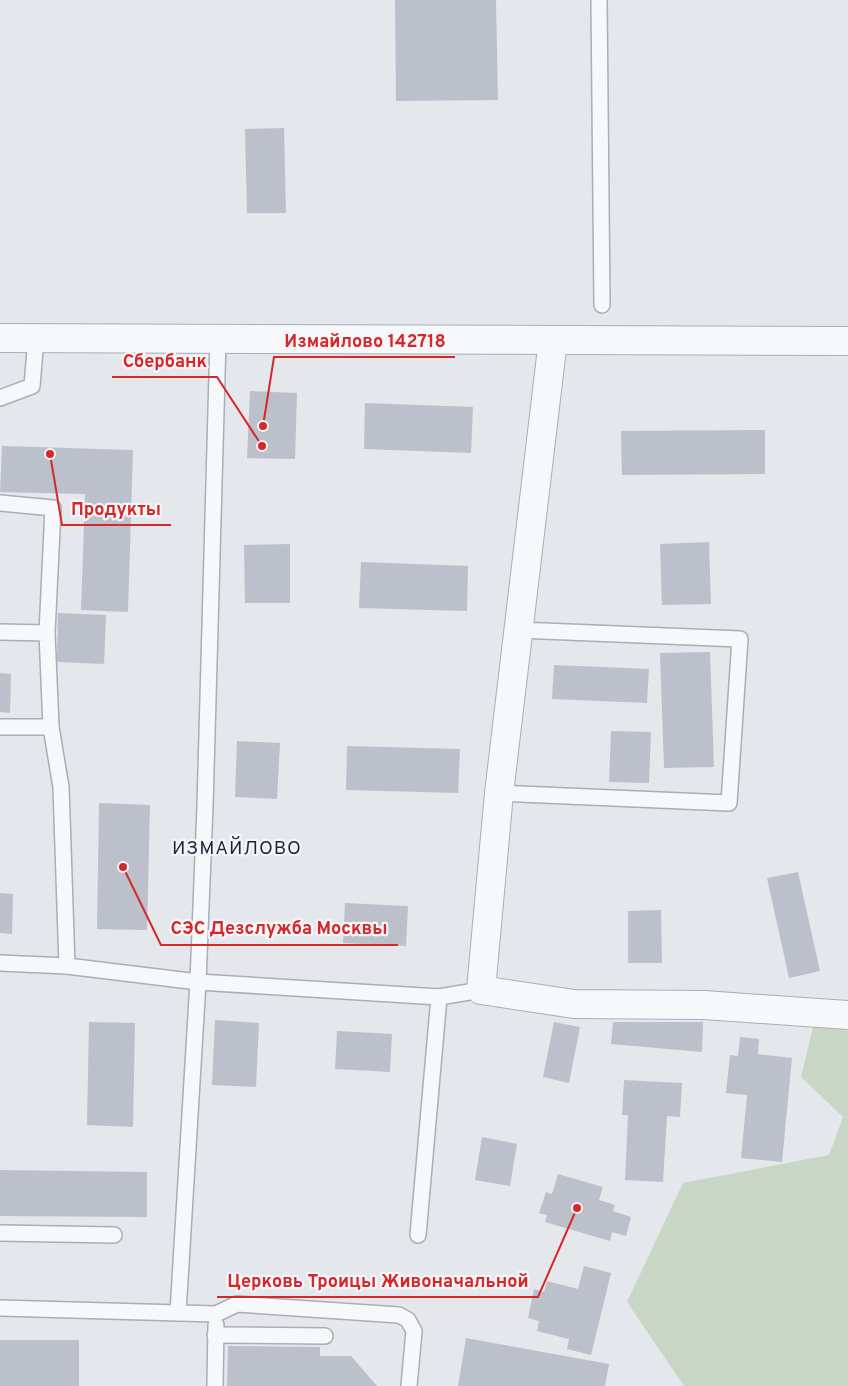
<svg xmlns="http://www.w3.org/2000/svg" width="848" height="1386" font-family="Overpass,sans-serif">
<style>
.green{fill:#c9d6c5}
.building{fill:#bbc0ca}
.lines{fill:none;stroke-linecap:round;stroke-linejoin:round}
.service-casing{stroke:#a9aeb7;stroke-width:18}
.minor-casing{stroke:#a9aeb7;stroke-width:30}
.service{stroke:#f7f8fa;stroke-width:15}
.minor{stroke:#f7f8fa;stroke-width:28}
.labels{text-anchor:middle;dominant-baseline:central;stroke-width:4.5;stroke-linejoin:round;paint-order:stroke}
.quarter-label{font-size:19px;letter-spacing:1px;fill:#1d2536;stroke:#f4f6f9}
.leader{fill:none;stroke:#d62828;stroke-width:2}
.callout-dot{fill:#d62828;stroke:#f4f6f9;stroke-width:2}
.callout-label{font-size:18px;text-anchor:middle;font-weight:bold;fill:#d62828;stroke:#f4f6f9;stroke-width:4.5;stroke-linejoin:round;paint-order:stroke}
</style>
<rect width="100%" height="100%" fill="#e4e7ec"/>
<polygon class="green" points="814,1023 848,1031 848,1386 684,1386 627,1302 683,1183 829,1155 843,1117 801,1077"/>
<g class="building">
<polygon points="395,0 496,0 498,100 396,101"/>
<polygon points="284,128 286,213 247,213 245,129"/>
<polygon points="250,391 297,393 295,459 247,458"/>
<polygon points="365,403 473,407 471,453 364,449"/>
<polygon points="765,430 765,474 622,475 621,431"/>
<polygon points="2,446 133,450 128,612 81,610 85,494 0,492"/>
<polygon points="709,542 711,604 662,605 660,544"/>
<polygon points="290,544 290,603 245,603 244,545"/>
<polygon points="361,562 468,566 467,611 359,608"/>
<polygon points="58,613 106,615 104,664 57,662"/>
<polygon points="710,652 714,767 664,768 660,653"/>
<polygon points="554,665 649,669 647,703 552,699"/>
<polygon points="0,673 11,674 10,713 0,712"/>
<polygon points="611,731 651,732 649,783 609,782"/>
<polygon points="237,741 280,743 277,799 235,797"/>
<polygon points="347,746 460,749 458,793 346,790"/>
<polygon points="99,803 150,805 147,930 97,929"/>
<polygon points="798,872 820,971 789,978 767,878"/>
<polygon points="0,893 13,894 12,934 0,933"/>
<polygon points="345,903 408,906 406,946 343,943"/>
<polygon points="661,910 662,963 628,963 628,911"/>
<polygon points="215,1020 259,1023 256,1087 212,1085"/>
<polygon points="89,1022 135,1023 133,1127 87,1125"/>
<polygon points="554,1022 580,1027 569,1083 543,1077"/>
<polygon points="613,1022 703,1022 702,1052 611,1044"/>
<polygon points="337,1031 392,1034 390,1072 335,1069"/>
<polygon points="740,1037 759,1039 758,1054 792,1058 782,1162 741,1158 747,1095 726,1093 730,1055 738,1056"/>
<polygon points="624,1080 682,1083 680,1117 667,1116 663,1182 625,1180 628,1115 622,1115"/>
<polygon points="482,1137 517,1144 510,1186 475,1180"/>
<polygon points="0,1170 147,1172 147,1217 0,1216"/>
<polygon points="558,1174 603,1187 599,1200 615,1205 613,1211 631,1217 626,1236 612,1232 610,1241 545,1222 547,1215 539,1213 546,1192 552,1194"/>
<polygon points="584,1266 611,1273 591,1355 567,1349 569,1339 537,1331 539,1321 528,1318 534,1289 544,1292 547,1281 578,1289"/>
<polygon points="466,1338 609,1364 605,1386 458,1386"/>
<rect x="0" y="1340" width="79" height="46"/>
<polygon points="228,1346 320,1347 320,1356 351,1356 377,1386 227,1386"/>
</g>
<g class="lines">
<g class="service-casing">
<g id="service">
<polyline points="599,0 602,305"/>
<polyline points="0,398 32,386 36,338"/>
<polyline points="0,503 53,508 47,633"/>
<polyline points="0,632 47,633 51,727 61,787 67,966 198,982 439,997"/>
<polyline points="0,727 51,727"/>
<polyline points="499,793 729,803 740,639 518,630"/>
<polyline points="0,963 67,966"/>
<polyline points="0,1233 114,1235"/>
<polyline points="418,1235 439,997 481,990"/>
<polyline points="0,1308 216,1314 237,1304 399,1315 408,1320 414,1331 409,1386"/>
<polyline points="178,1313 198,982 205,806 218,339"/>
<polyline points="215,1335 325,1336"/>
<polyline points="215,1386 216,1325"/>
</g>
</g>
<g class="minor-casing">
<g id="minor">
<polyline points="0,338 848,341"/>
<polyline points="553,340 499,793 481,990 574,1004 704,1005 848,1015"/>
</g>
</g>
<use href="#service" class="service"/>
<use href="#minor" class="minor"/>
</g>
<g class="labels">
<g class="quarter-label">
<text x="237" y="849">ИЗМАЙЛОВО</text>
</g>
</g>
<path class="leader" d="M263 426L274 357H455M262 446L217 377H112M50 454L62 525H171M123 867L161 945H398M577 1208L538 1297H217"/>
<g class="callout-dot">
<circle cx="263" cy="426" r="5"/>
<circle cx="262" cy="446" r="5"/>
<circle cx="50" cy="454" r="5"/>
<circle cx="123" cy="867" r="5"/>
<circle cx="577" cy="1208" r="5"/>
</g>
<g class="callout-label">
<text x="365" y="347">Измайлово 142718</text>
<text x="165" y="367">Сбербанк</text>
<text x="116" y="515">Продукты</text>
<text x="279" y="934">СЭС Дезслужба Москвы</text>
<text x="378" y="1287">Церковь Троицы Живоначальной</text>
</g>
</svg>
